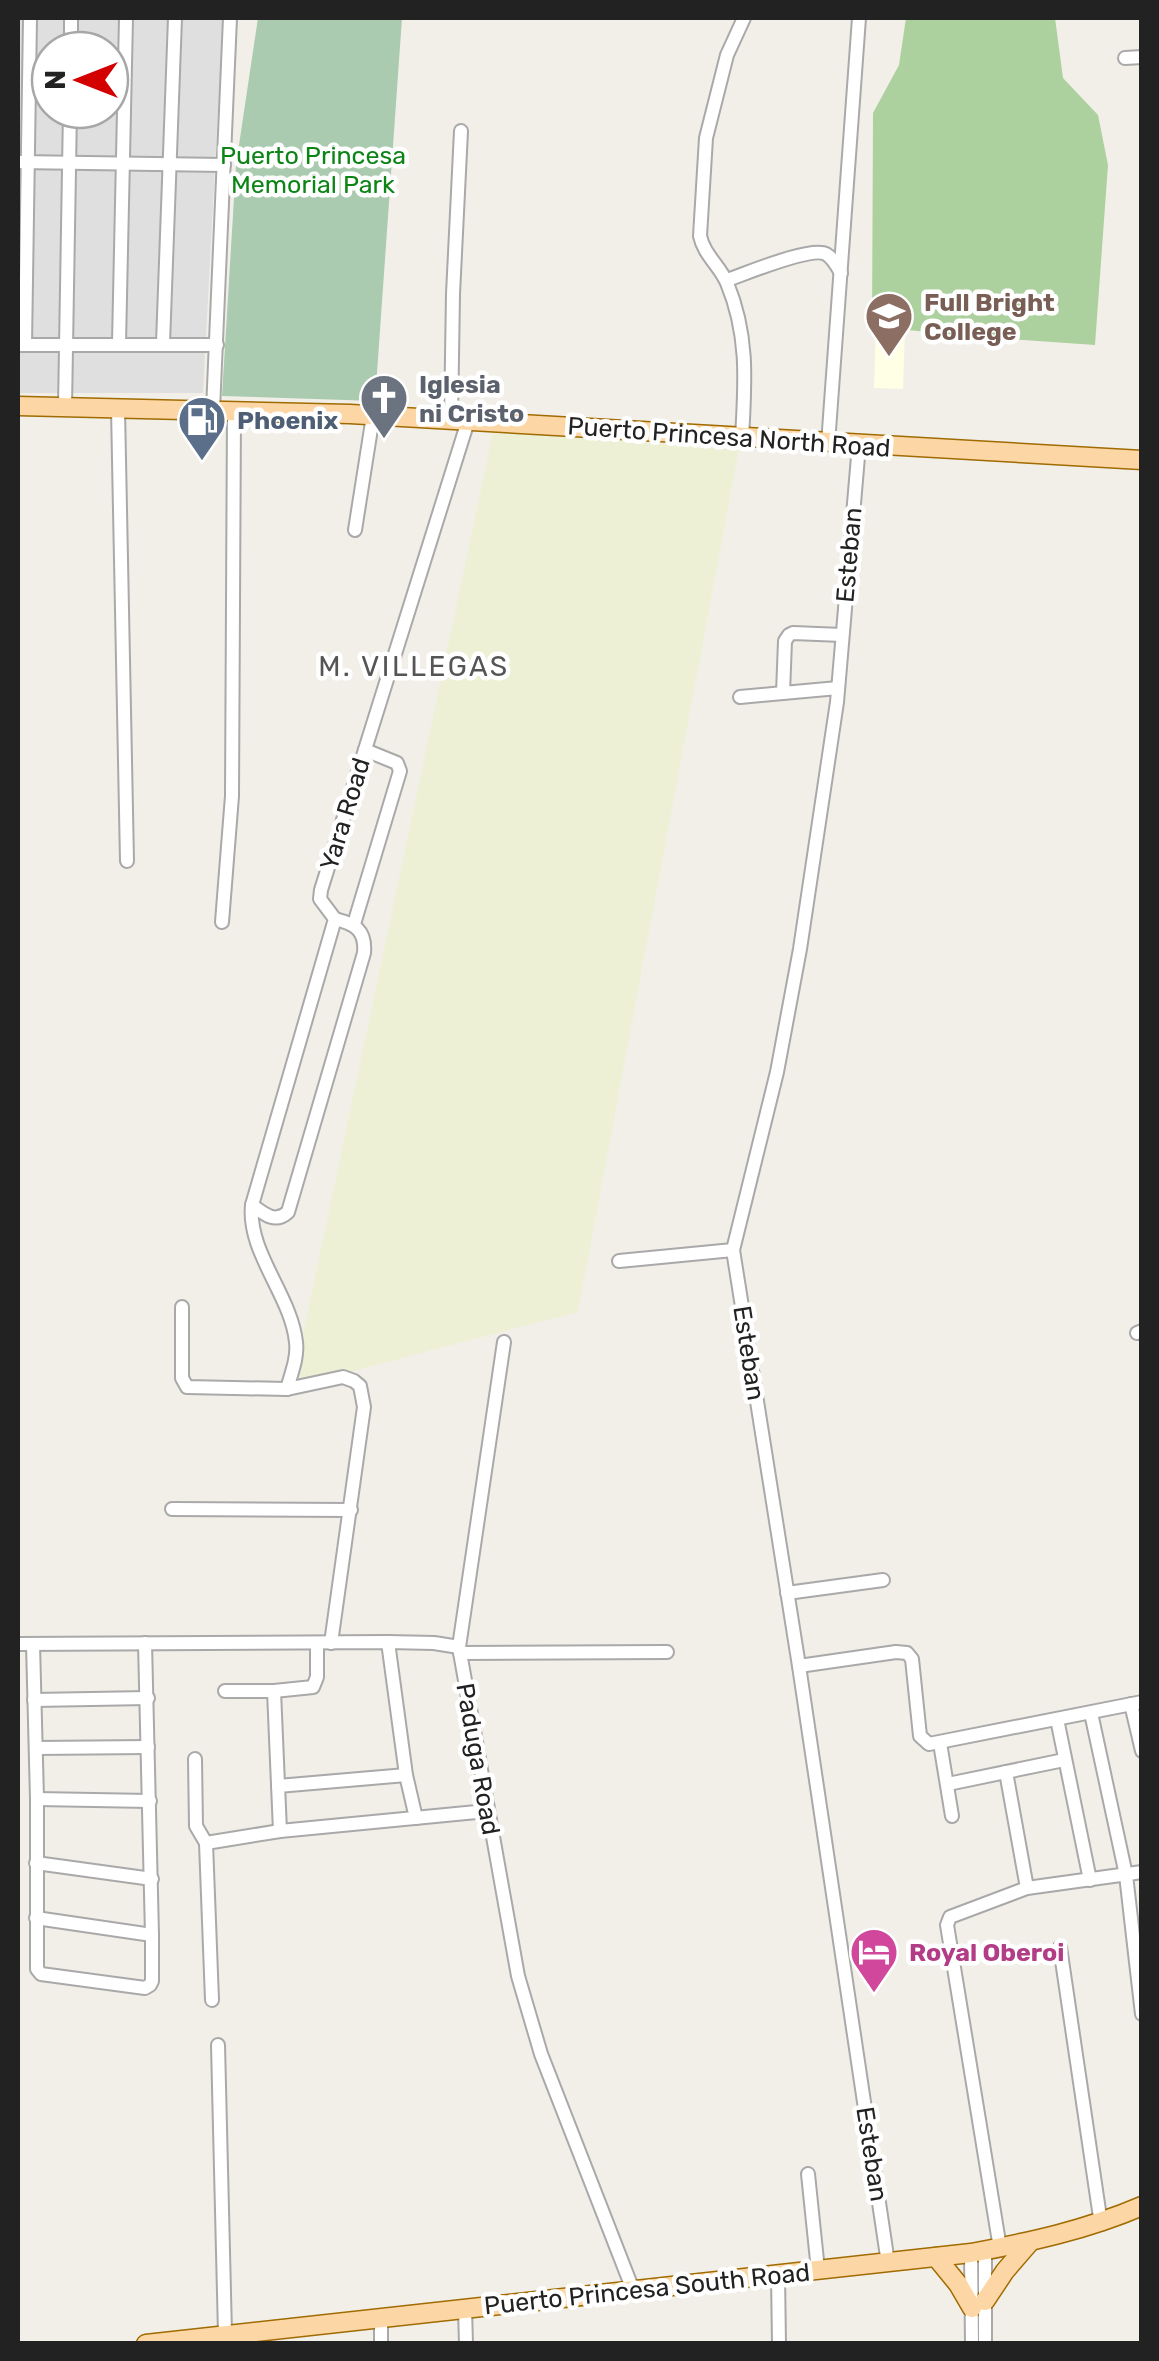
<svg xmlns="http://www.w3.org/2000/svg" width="1159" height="2361" font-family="Rubik,sans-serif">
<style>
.residential{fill:#e0dfdf;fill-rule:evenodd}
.education{fill:#ffffe5}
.farmland{fill:#eef0d5}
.forest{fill:#add19e}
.cemetery{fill:#aacbaf}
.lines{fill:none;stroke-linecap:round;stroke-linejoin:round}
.minor-casing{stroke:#a9a9a9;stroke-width:16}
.major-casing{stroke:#a06b00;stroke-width:21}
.minor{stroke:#fff;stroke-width:12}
.major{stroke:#fcd6a4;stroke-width:18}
.labels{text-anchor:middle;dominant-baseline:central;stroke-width:9;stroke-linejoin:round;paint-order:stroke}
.park-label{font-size:25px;fill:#0c8416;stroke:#fff}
.education-label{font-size:25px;font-weight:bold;fill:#785e54;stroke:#fff;text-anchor:start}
.worship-label{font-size:25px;font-weight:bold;fill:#5b616d;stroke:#fff;text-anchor:start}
.service-label{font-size:25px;font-weight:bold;fill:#4e5e75;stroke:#fff;text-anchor:start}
.street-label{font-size:25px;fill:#222;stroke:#fff}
.hotel-label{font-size:25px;font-weight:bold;fill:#b23c85;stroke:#fff;text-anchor:start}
.neighbourhood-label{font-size:28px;letter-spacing:2.5px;fill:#555;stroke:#fff}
</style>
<rect width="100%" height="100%" fill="#f2efe9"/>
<path class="residential" d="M18,18H223L203,393H18ZM50,50H110V110H50Z"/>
<polygon class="education" points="876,328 905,329 903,389 874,388"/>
<polygon class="farmland" points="493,432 739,449 578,1312 292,1387"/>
<polygon class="forest" points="906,18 1055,18 1063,78 1098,115 1108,165 1095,345 963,336 872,326 873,113 899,65"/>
<polygon class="cemetery" points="258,18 402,18 375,401 222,396 236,165"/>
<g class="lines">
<g class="minor-casing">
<g id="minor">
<polyline points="71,50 71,18"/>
<polyline points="1125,58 1142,57"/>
<polyline points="18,162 224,165"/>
<path d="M727,280C745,274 811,246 826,254C833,258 837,266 841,273"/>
<polyline points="119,343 126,18"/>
<polyline points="163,343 175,18"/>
<polyline points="20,345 217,345"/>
<polyline points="25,345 30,18"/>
<polyline points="65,407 70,110"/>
<polyline points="118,409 127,861"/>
<polyline points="213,410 230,18"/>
<polyline points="451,420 453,294 461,131"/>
<path d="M742,438C745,383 749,336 727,283C720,266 704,255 700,236L706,138L727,55L744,18"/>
<polyline points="828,444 859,18"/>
<polyline points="859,445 837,702 800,949 777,1072 733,1250 799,1666 888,2263"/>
<polyline points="355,530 373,416"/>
<polyline points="838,688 783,693 785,641 789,635 793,633 842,635"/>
<polyline points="740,697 783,693"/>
<polyline points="222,922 232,796 234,411"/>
<polyline points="354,924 400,771 397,763 365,750"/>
<path d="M252,1205C264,1214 275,1224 288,1212L364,953C366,930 355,924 335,919"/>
<polyline points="619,1261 733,1250"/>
<polyline points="182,1307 182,1378 187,1387 287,1389 343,1377 354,1381 360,1386 364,1407 331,1643"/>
<polyline points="1137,1333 1142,1331"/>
<polyline points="504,1342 459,1647 518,1976 541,2054 633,2290"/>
<path d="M287,1389C291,1374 298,1358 296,1342C291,1295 247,1252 252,1205L335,919L320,899L321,890L468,421"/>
<polyline points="172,1509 351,1510"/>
<polyline points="787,1593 883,1580"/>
<polyline points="388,1642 406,1775 416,1818"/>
<polyline points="18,1644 388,1642 434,1643 459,1647"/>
<polyline points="33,1644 37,1799 37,1969 41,1974 145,1988 150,1985 152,1981 152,1935 145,1643"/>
<polyline points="460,1653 667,1652"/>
<polyline points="799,1666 896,1652 907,1653 912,1659 920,1736 929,1744 1142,1702"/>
<polyline points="225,1691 274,1691 313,1687 317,1677 317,1644"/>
<polyline points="274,1691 280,1831"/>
<polyline points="34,1700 148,1698"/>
<polyline points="1131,1704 1142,1751"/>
<polyline points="1091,1713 1126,1875 1142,2014"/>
<polyline points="1057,1719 1090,1880"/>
<polyline points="940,1743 952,1816"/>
<polyline points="36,1748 148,1747"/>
<polyline points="195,1759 196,1826 206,1843"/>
<polyline points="1006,1772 1027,1888"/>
<polyline points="948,1784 1064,1760"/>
<polyline points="278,1786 406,1775"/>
<polyline points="37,1799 150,1801"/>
<polyline points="36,1863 152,1879"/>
<polyline points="36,1918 152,1935"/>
<polyline points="1060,1947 1101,2224"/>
<polyline points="212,2000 206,1843 280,1831 487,1811"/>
<polyline points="218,2045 225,2334"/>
<polyline points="808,2174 818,2270"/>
<polyline points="1000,2248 947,1925 950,1917 1027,1888 1142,1872"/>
<polyline points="971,2253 972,2344"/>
<polyline points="778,2275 779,2344"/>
<polyline points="465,2309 466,2344"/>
<polyline points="381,2344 381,2318"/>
<polyline points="985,2344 985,2250"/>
</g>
</g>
<g class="major-casing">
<g id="major">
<polyline points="18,406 350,414 1142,460"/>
<polyline points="936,2257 958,2284 972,2308"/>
<polyline points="985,2301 1005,2271 1030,2242"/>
<path d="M146,2344L971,2253C1030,2242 1086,2230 1142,2206"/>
</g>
</g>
<use href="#minor" class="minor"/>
<use href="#major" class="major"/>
</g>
<defs>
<g id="university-pin" transform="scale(2.5)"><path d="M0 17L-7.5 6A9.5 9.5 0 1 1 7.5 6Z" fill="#8d6e63" stroke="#fff"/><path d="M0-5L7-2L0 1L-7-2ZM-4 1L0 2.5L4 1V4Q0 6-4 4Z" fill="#fff"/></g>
<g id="church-pin" transform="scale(2.5)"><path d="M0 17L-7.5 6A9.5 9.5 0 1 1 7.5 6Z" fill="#6b7280" stroke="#fff"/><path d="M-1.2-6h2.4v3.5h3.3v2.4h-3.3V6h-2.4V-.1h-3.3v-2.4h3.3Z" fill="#fff"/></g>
<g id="fuel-pin" transform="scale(2.5)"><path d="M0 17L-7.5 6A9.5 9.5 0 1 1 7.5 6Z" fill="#5c6f8a" stroke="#fff"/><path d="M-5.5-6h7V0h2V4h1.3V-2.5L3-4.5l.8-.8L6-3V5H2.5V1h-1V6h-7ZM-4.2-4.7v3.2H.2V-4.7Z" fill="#fff"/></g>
<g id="hotel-pin" transform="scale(2.5)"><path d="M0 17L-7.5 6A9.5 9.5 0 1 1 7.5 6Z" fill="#d1479c" stroke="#fff"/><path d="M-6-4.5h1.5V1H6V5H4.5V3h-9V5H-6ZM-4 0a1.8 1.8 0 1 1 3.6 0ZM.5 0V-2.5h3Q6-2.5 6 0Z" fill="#fff"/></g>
</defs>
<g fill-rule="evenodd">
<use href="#university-pin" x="889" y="316"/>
<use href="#church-pin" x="384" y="398"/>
<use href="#fuel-pin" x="202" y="420"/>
<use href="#hotel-pin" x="874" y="1952"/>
</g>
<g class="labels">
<g class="park-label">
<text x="313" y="155">Puerto Princesa<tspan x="313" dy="29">Memorial Park</tspan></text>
</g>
<g class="education-label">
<text x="924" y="302">Full Bright<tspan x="924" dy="29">College</tspan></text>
</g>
<g class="worship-label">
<text x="419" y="384">Iglesia<tspan x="419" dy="29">ni Cristo</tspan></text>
</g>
<g class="service-label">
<text x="237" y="420">Phoenix</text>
</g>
<g class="street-label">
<text transform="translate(729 437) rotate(4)">Puerto Princesa North Road</text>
<text transform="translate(849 555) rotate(-85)">Esteban</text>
<text transform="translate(345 814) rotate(-73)">Yara Road</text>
<text transform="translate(749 1353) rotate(81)">Esteban</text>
<text transform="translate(478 1759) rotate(80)">Paduga Road</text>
<text transform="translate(872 2154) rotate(81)">Esteban</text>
<text transform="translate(647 2289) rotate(-6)">Puerto Princesa South Road</text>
</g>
<g class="hotel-label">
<text x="909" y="1952">Royal Oberoi</text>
</g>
<g class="neighbourhood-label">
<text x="414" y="666">M. VILLEGAS</text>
</g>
</g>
<rect width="1159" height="2361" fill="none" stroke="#222222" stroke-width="40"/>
<g transform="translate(80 80) rotate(270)"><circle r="48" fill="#ffffff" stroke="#a7a7a7" stroke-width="2.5"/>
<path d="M0-8L18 38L0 25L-18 38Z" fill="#d40000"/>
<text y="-15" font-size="28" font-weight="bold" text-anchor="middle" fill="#222222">N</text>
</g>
</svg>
